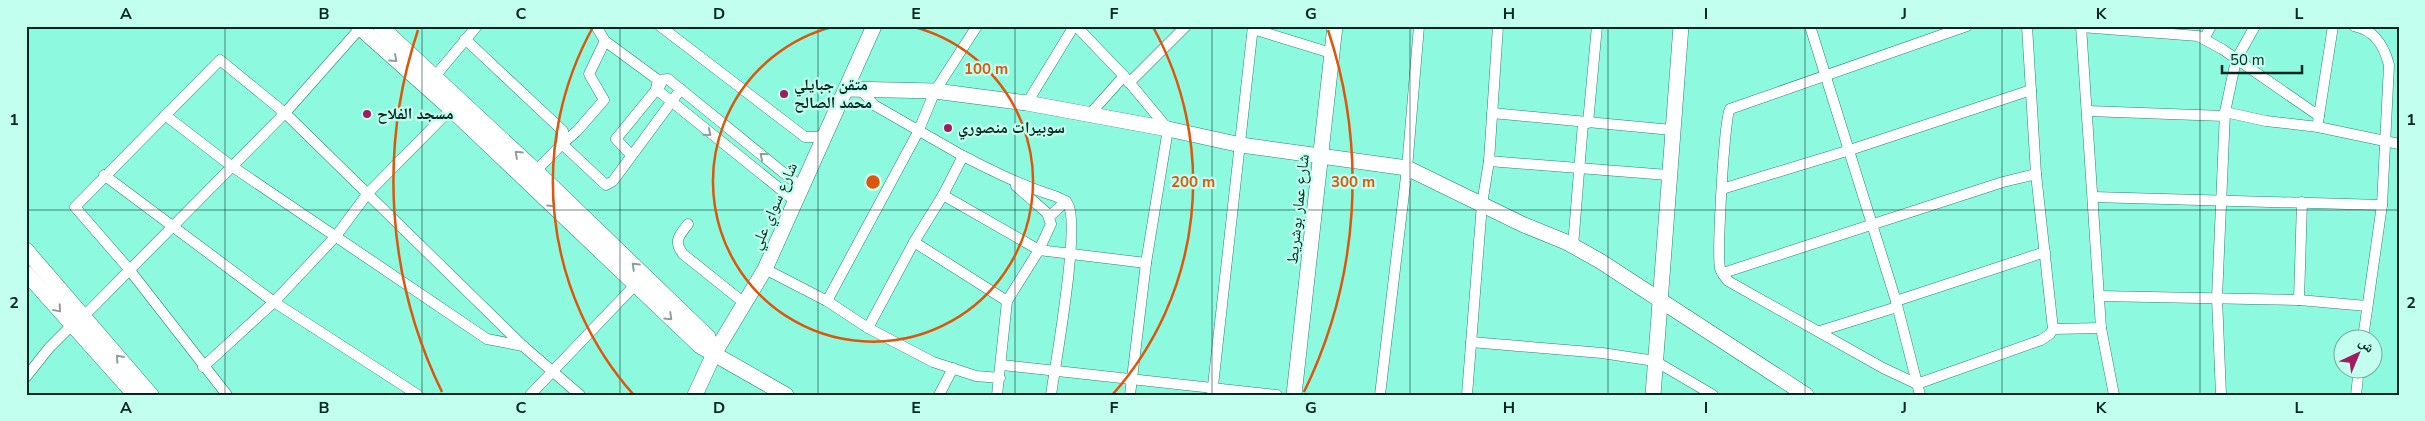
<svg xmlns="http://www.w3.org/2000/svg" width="2425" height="421" font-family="'Nunito Sans','Noto Naskh Arabic',sans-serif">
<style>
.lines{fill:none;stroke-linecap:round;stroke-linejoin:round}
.street-casing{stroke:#2b826f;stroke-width:11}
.secondary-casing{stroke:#2b826f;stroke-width:16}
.street{stroke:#fff;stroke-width:10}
.secondary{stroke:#fff;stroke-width:15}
.oneway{stroke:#8d9e9b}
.grid{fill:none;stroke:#022720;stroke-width:1;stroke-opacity:0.55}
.ring{fill:none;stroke:#dc560d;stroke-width:2.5}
.poi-dot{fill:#a41a61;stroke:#c2ffee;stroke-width:2}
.labels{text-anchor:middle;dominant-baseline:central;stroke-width:4.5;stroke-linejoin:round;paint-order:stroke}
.poi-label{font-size:16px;font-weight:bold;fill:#022720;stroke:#c2ffee;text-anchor:start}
.street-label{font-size:16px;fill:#022720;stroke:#c2ffee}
.centre{fill:#dc560d;stroke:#c2ffee;stroke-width:2.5}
.ring-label{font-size:15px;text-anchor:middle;font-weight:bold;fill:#dc560d;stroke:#c2ffee;stroke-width:4.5;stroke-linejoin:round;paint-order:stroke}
.neatline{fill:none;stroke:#022720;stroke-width:2}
.grid-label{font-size:16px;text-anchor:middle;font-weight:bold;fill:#022720}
</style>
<rect width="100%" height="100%" fill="#8dfae0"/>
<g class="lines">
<g class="street-casing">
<g id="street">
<polyline points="596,26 605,41 658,80 668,79 801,187"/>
<polyline points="660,26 805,137 817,137 825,134"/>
<polyline points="1076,26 1124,76 1168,129 1146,263 1130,395"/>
<polyline points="1810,26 1896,301 1920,395"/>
<path d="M1967,26L1730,109C1724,117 1717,254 1720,268C1721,273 1725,277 1728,281L1883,368L1917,384L2041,340L2050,334L2053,329L2101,328"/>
<polyline points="2027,26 2036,174 2053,329"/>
<polyline points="2081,26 2101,328 2114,395"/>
<path d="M2354,26C2375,30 2384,46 2389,65L2382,205L2363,338"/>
<polyline points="2081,27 2198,36 2222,49 2319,116"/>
<polyline points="1253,29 1331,53"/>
<polyline points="465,39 563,131 562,144 606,185 613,181 681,89"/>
<polyline points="2204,39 2211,26"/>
<polyline points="658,80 656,89 795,201"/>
<polyline points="431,81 477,26"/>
<polyline points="1129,83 1186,26"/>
<polyline points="861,90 874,105 963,156"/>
<polyline points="1027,103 1074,26"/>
<polyline points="2088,111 2224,116"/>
<polyline points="2225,112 2266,121 2318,127 2399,144"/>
<polyline points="1492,113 1672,130"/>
<polyline points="1090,114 1124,76"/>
<polyline points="165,115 230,165 487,339 523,346"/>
<polyline points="2318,122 2333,26"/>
<polyline points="1588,123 1597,26"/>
<polyline points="631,155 616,139 661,84"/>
<polyline points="1489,161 1668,175"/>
<polyline points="533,174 562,144 577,131 604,100 589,74 605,41"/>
<polyline points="104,175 274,302 418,395"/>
<polyline points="1722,189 1850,150 2031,90"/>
<polyline points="943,195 1039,250 1146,263"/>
<polyline points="2093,197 2382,205"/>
<polyline points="1049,217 1066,201"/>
<path d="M688,224C679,236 673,241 683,254L743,302"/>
<polyline points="914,242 1007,301"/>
<polyline points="1573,246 1583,123"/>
<polyline points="765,269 827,301 868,328 933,362 976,376 1000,378"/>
<polyline points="1723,273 2003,182 2036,174"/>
<polyline points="2099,296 2299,300 2367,306"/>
<polyline points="2299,300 2302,202"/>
<polyline points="827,301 918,132 935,91 977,26"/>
<polyline points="1896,301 2045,252"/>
<polyline points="83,317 285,113 362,26"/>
<path d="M868,328L914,242L943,195L963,156C989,169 1015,183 1043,192C1050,195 1062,197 1067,203C1082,219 1055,366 1051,395"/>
<polyline points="1820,331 1897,307"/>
<polyline points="1471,342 1602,353 1655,361 1713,395"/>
<polyline points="1002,365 1277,395"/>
<polyline points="203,367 274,302 336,236 368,193 451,109"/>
<polyline points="26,377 49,348 72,325"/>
<polyline points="227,395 128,268 75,207 220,60 285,113 523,346 580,395"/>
<polyline points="530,395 636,284"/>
<polyline points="939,395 953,368"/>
<polyline points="997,395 1007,301 1039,250 1051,224 1047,213 1016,186"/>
<polyline points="1212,395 1253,26"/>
<polyline points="1380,395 1407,168 1419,26"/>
<polyline points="1467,395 1482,204 1489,161 1498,26"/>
<polyline points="2221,395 2217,298 2225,112 2236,60 2255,26"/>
<polyline points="2356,395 2359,368"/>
</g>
</g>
<g class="secondary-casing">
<g id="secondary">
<polyline points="358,26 451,109 700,346 786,395"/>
<polyline points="380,26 536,171 708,337 714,354"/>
<polyline points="847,89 935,91 1027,103 1168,129 1241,145 1407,168 1524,225 1566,242 1600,261 1806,395"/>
<polyline points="26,250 151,395"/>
<polyline points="26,273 135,395"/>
<polyline points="695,395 714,354 765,269 874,26"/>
<polyline points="1294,395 1335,26"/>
<polyline points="1653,395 1681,26"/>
</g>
</g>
<use href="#street" class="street"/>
<use href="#secondary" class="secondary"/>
</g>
<defs><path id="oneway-chevron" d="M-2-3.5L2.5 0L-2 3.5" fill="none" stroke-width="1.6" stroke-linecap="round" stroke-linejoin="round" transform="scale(1.25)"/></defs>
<g class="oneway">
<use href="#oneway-chevron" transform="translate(394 59) rotate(42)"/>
<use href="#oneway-chevron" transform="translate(708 133) rotate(40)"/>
<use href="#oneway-chevron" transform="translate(518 154) rotate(-137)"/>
<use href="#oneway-chevron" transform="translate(763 156) rotate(-141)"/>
<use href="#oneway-chevron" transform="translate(552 204) rotate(44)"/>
<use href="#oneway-chevron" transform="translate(635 266) rotate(-136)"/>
<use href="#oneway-chevron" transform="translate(58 309) rotate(49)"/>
<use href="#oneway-chevron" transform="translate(669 317) rotate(44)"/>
<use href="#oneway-chevron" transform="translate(119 358) rotate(-131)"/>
</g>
<path class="grid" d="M225,26V395M422,26V395M620,26V395M818,26V395M1015,26V395M1212,26V395M1410,26V395M1608,26V395M1805,26V395M2002,26V395M2200,26V395M26,210H2399"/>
<g class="ring">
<path d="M910 26A160 160 0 1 1 836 26"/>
<path d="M633 394A320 320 0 0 1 593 27M1153 27A320 320 0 0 1 1113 394"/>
<path d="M442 392A480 480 0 0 1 418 30M1328 30A480 480 0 0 1 1304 392"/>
</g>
<g class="poi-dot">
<circle cx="784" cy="94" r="5"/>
<circle cx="367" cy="114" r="5"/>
<circle cx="948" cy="128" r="5"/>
</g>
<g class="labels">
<g class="poi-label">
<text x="794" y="85">متقن جبايلي<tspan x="794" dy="18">محمد الصالح</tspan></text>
<text x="377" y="114">مسجد الفلاح</text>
<text x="958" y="128">سوبيرات منصوري</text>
</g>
<g class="street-label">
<text transform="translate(774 206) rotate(-66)">شارع سواي علي</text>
<text transform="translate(1298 209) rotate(-84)">شارع عمار بوشريط</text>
</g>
</g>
<circle cx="873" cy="182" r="8" class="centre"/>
<g class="ring-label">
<text x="986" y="74">100 m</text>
<text x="1193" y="187">200 m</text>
<text x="1353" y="187">300 m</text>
</g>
<rect width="2425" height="421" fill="none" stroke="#c2ffee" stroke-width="55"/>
<g transform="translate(2358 354) rotate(44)"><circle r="24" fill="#c2ffee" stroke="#75a99c"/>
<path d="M0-4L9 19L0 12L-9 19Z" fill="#a41a61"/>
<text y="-8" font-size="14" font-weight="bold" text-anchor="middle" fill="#022720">ش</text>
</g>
<path d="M2222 65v8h80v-8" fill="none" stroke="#022720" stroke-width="2.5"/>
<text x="2230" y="65" font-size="15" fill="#022720" stroke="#c2ffee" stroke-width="4" paint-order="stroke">50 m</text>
<rect x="28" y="28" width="2370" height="366" class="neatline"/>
<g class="grid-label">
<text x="126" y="19">A</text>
<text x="324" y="19">B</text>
<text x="521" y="19">C</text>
<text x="719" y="19">D</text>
<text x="916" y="19">E</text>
<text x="1114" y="19">F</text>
<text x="1311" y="19">G</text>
<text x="1509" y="19">H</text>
<text x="1706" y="19">I</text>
<text x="1904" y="19">J</text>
<text x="2101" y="19">K</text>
<text x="2299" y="19">L</text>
<text x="14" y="125">1</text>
<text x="2411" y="125">1</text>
<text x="14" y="308">2</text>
<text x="2411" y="308">2</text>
<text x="126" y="413">A</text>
<text x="324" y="413">B</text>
<text x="521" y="413">C</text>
<text x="719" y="413">D</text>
<text x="916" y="413">E</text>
<text x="1114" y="413">F</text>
<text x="1311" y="413">G</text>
<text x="1509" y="413">H</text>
<text x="1706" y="413">I</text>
<text x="1904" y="413">J</text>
<text x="2101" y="413">K</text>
<text x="2299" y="413">L</text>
</g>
</svg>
